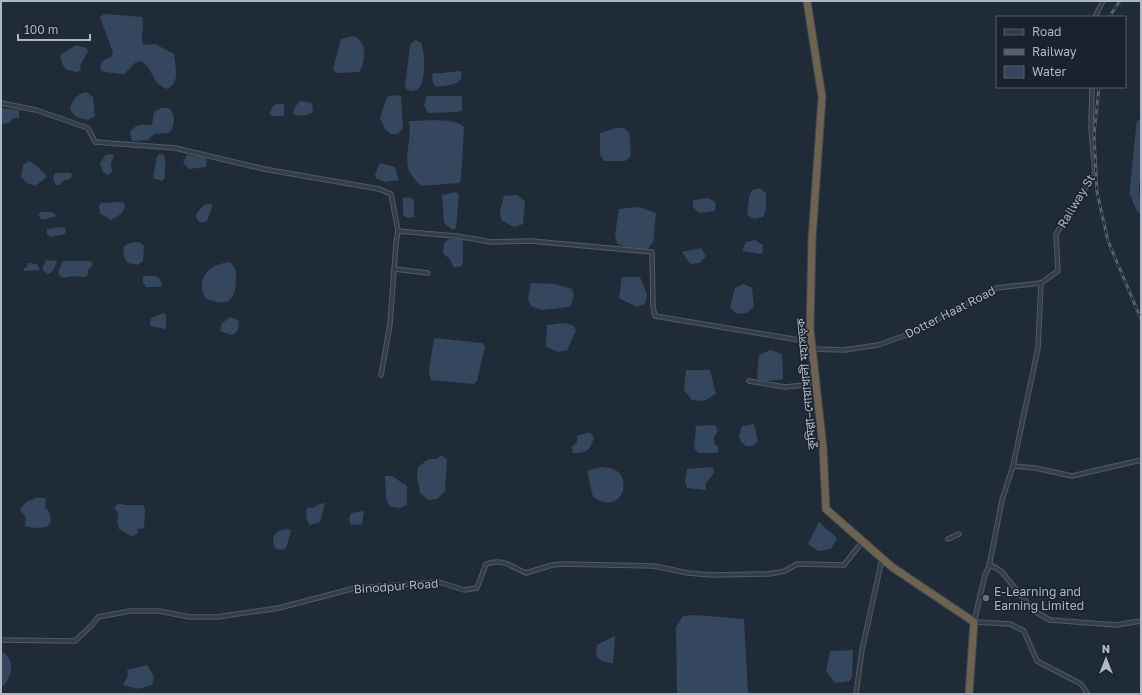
<svg xmlns="http://www.w3.org/2000/svg" width="1142" height="695" font-family="'Golos Text','Noto Sans Bengali',sans-serif">
<style>
.water{fill:#34475f}
.lines{fill:none;stroke-linecap:round;stroke-linejoin:round}
.river{stroke:#34475f;stroke-width:9}
.street-casing{stroke:#515a66;stroke-width:5.5}
.highway-casing{stroke:#3e4753;stroke-width:9}
.street{stroke:#343d48;stroke-width:3.5}
.highway{stroke:#6e6251;stroke-width:7}
.rail-casing{stroke:#56616f;stroke-width:3}
.rail{stroke:#19222d;stroke-width:1.5;stroke-dasharray:4.5;stroke-linecap:butt}
.service-dot{fill:#5c6f8a;stroke:#19222d;stroke-width:1.5}
.labels{text-anchor:middle;dominant-baseline:central;stroke-width:3;stroke-linejoin:round;paint-order:stroke}
.street-label{font-size:12px;fill:#aeb7c5;stroke:#19222d}
.poi-label{font-size:12px;fill:#aeb7c5;stroke:#19222d;text-anchor:start}
</style>
<rect width="100%" height="100%" fill="#202b38"/>
<g class="water">
<path d="M104,14L142,17C145,26 140,35 143,45L155,44L174,54C175,66 181,83 167,89C148,81 156,69 140,61L135,63L124,74L104,72L100,69L102,61L111,57L113,53L100,17Z"/>
<path d="M354,36C367,42 366,61 359,72L336,73L333,69L341,39Z"/>
<path d="M415,40L421,43C426,54 428,103 405,88L410,45Z"/>
<path d="M76,45L86,48L88,51L80,66L81,69L78,72C64,70 64,70 60,55Z"/>
<path d="M461,71C465,86 447,85 436,87L433,83L432,74Z"/>
<path d="M86,92L93,97L95,116L88,120L76,117L70,110C72,100 75,95 86,92Z"/>
<polygon points="394,95 401,96 403,128 398,134 391,134 385,129 380,118 387,97"/>
<polygon points="427,96 462,96 462,110 458,112 428,113 424,105"/>
<path d="M300,101L312,103L313,112C308,116 299,117 293,114L295,107Z"/>
<polygon points="277,104 284,104 284,116 272,116 269,114 273,106"/>
<polygon points="1,108 19,110 19,118 13,118 10,122 1,125"/>
<path d="M161,108H169C175,114 175,123 171,131L167,133L154,134L148,140L132,141L130,133C136,123 141,125 152,125L154,112Z"/>
<path d="M409,121C423,121 455,117 464,127L461,180L459,183L421,186C416,181 410,175 408,168C405,153 412,136 409,121Z"/>
<polygon points="616,128 624,128 629,133 631,156 625,161 604,161 600,155 600,133"/>
<polygon points="109,154 114,155 111,164 112,172 108,175 103,172 100,164 105,155"/>
<path d="M160,154L164,155C167,162 164,170 165,178L162,181L153,178L157,156Z"/>
<polygon points="187,155 207,158 206,167 189,169 183,162"/>
<path d="M29,161C33,162 45,173 47,177L35,186L27,183L21,177L23,165Z"/>
<polygon points="380,163 395,167 399,180 385,182 376,178 375,175"/>
<polygon points="55,173 71,173 72,176 69,180 64,180 60,185 56,185 53,178"/>
<polygon points="760,188 766,193 766,209 763,217 754,219 747,215 749,197 752,190"/>
<polygon points="456,192 459,195 456,228 453,230 444,223 442,195"/>
<polygon points="517,195 525,201 523,224 514,227 501,220 500,210 504,196"/>
<polygon points="409,197 414,200 414,217 408,218 403,215 403,198"/>
<polygon points="709,198 716,203 715,211 699,213 693,207 693,200"/>
<path d="M120,202L125,204C125,213 118,216 111,220L100,213L99,206L101,203Z"/>
<polygon points="208,204 213,205 207,221 202,223 197,220 196,214 204,205"/>
<polygon points="639,207 656,213 653,242 647,250 637,251 617,244 615,235 619,209"/>
<polygon points="41,212 53,212 56,216 42,220 38,215"/>
<polygon points="62,227 66,229 65,234 51,237 47,234 47,229"/>
<polygon points="449,239 460,239 463,241 463,263 461,266 454,268 449,258 443,254 444,243"/>
<polygon points="755,240 763,245 762,254 742,251 746,242"/>
<path d="M136,242L141,243L144,246L143,261L137,265L128,263C125,260 120,248 126,245C128,243 133,243 136,242Z"/>
<polygon points="701,248 706,256 699,263 690,264 682,252"/>
<polygon points="46,260 57,261 53,271 48,274 42,270"/>
<polygon points="63,261 90,261 93,264 88,270 88,274 85,277 72,276 63,278 60,276 58,272"/>
<path d="M230,262C236,267 236,273 236,280C236,303 225,307 205,298C195,277 210,264 230,262Z"/>
<polygon points="28,263 37,264 40,270 24,271 23,269 27,267"/>
<polygon points="143,276 156,276 160,279 162,287 146,287 143,282"/>
<polygon points="622,277 640,277 647,295 645,304 637,307 619,298"/>
<polygon points="531,283 555,284 572,289 574,296 570,307 542,310 531,306 528,299"/>
<polygon points="743,284 752,288 754,307 746,313 737,314 730,308 735,288"/>
<polygon points="164,313 166,315 166,329 150,326 151,318"/>
<path d="M230,317L238,320C239,328 239,331 232,335L220,331L222,323Z"/>
<polygon points="566,323 574,326 576,331 567,350 558,352 546,347 547,325"/>
<polygon points="434,338 482,343 485,346 477,381 474,384 431,380 429,372"/>
<polygon points="770,350 782,354 783,379 762,382 757,378 759,355"/>
<polygon points="686,370 710,370 716,394 704,401 692,400 684,390"/>
<polygon points="754,424 758,441 753,446 746,446 741,442 739,436 742,426"/>
<polygon points="715,425 718,431 714,437 714,443 718,447 718,453 698,453 694,448 696,426"/>
<path d="M590,432L594,437C590,451 587,453 573,453L572,447L577,442V436Z"/>
<polygon points="442,455 447,460 445,491 437,499 428,500 420,493 417,475 418,467 429,459 436,459"/>
<path d="M601,467C604,468 610,467 613,469C631,476 625,506 605,502C601,502 597,499 593,497L587,471Z"/>
<polygon points="713,467 714,473 706,483 706,490 687,488 685,482 687,469"/>
<polygon points="385,476 392,476 407,486 407,505 399,508 389,506 386,497"/>
<polygon points="36,498 44,498 46,500 45,507 50,514 51,521 47,527 35,528 25,526 26,518 20,510 26,502"/>
<polygon points="120,503 123,505 143,505 145,509 144,528 137,529 138,532 133,537 119,529 117,521 118,513 114,507"/>
<path d="M325,503L320,522L310,525C306,521 305,512 308,507L313,508L320,504Z"/>
<polygon points="364,511 362,524 351,525 349,519 351,513"/>
<polygon points="819,522 837,538 831,549 818,551 808,544"/>
<path d="M286,529L291,530C291,532 286,548 286,548L281,550L275,548C270,537 275,531 286,529Z"/>
<polygon points="695,615 744,619 748,694 677,694 676,627 683,616"/>
<path d="M615,636L613,663C601,662 594,660 597,645Z"/>
<polygon points="853,650 852,677 850,681 835,683 826,671 830,651"/>
<path d="M1,651C16,658 13,679 1,687Z"/>
<polygon points="147,665 154,677 152,685 138,689 123,685 128,675 127,670"/>
</g>
<g class="lines">
<polyline class="river" points="1141,124 1134,193 1141,209"/>
<g class="street-casing">
<g id="street">
<polyline points="1095,17 1103,1"/>
<polyline points="1,103 36,110 88,128 95,142 175,148 264,169 379,189 391,194 398,231 396,243 390,324 381,375"/>
<polyline points="398,231 456,236 492,242 531,241 652,252 653,307 655,316 811,342"/>
<polyline points="395,269 428,273"/>
<polyline points="1041,283 1038,348 1013,466 1002,500 989,567 985,575 974,622 1010,624 1024,631 1037,661 1081,684 1088,694"/>
<polyline points="1041,283 1058,271 1056,234 1095,173 1091,128 1092,87"/>
<polyline points="813,349 844,350 878,345 912,333 996,288 1041,283"/>
<polyline points="749,381 785,387 816,384"/>
<polyline points="1013,466 1035,468 1072,476 1141,460"/>
<polyline points="948,539 959,534"/>
<polyline points="989,564 1001,571 1034,611 1050,620 1116,625 1141,621"/>
<path d="M1,640L75,641L93,624L98,617L130,611H159L190,617H217L279,608L355,588L439,582L464,590L477,588L486,564C504,558 510,566 526,573L552,565L563,564L654,566L688,573L712,575L769,574L785,571L797,564L844,565L862,542"/>
<polyline points="856,694 862,650 882,559"/>
</g>
</g>
<g class="highway-casing">
<polyline id="highway" points="807,1 822,97 812,239 810,329 823,448 826,509 892,567 974,622 969,694"/>
</g>
<use href="#street" class="street"/>
<use href="#highway" class="highway"/>
<g class="rail-casing">
<g id="rail">
<polyline points="1109,17 1120,1"/>
<polyline points="1099,87 1094,135 1097,192 1108,241 1141,319"/>
</g>
</g>
<use href="#rail" class="rail"/>
</g>
<circle class="service-dot" cx="986" cy="598" r="4"/>
<g class="labels">
<g class="street-label">
<text transform="translate(1076 201) rotate(-59)">Railway St</text>
<text transform="translate(950 312) rotate(-27)">Dotter Haat Road</text>
<text transform="translate(806 384) rotate(-95)">কুমিল্লা–নোয়াখালী মহাসড়ক</text>
<text transform="translate(396 586) rotate(-4)">Binodpur Road</text>
</g>
<g class="poi-label">
<text x="994" y="591">E-Learning and<tspan x="994" dy="14">Earning Limited</tspan></text>
</g>
</g>
<rect width="1142" height="695" fill="none" stroke="#aeb7c5" stroke-width="4"/>
<rect x="996" y="16" width="130" height="72" fill="#19222d" stroke="#555e6a"/>
<rect x="1004" y="29" width="20" height="6" fill="#343d48" stroke="#555e6a"/>
<text x="1032" y="36" font-size="12" fill="#aeb7c5">Road</text>
<rect x="1004" y="49" width="20" height="6" fill="#56616f" stroke="#555e6a"/>
<text x="1032" y="56" font-size="12" fill="#aeb7c5">Railway</text>
<rect x="1004" y="66" width="20" height="12" fill="#34475f" stroke="#555e6a"/>
<text x="1032" y="76" font-size="12" fill="#aeb7c5">Water</text>
<g transform="translate(1106 659)" stroke="#19222d" stroke-width="3" paint-order="stroke">
<path d="M0-3L7 15L0 10L-7 15Z" fill="#aeb7c5"/>
<text y="-6" font-size="11" font-weight="bold" text-anchor="middle" fill="#aeb7c5">N</text>
</g>
<path d="M18 34v6h72v-6" fill="none" stroke="#aeb7c5" stroke-width="2"/>
<text x="24" y="34" font-size="12" fill="#aeb7c5" stroke="#19222d" stroke-width="3" paint-order="stroke">100 m</text>
</svg>
